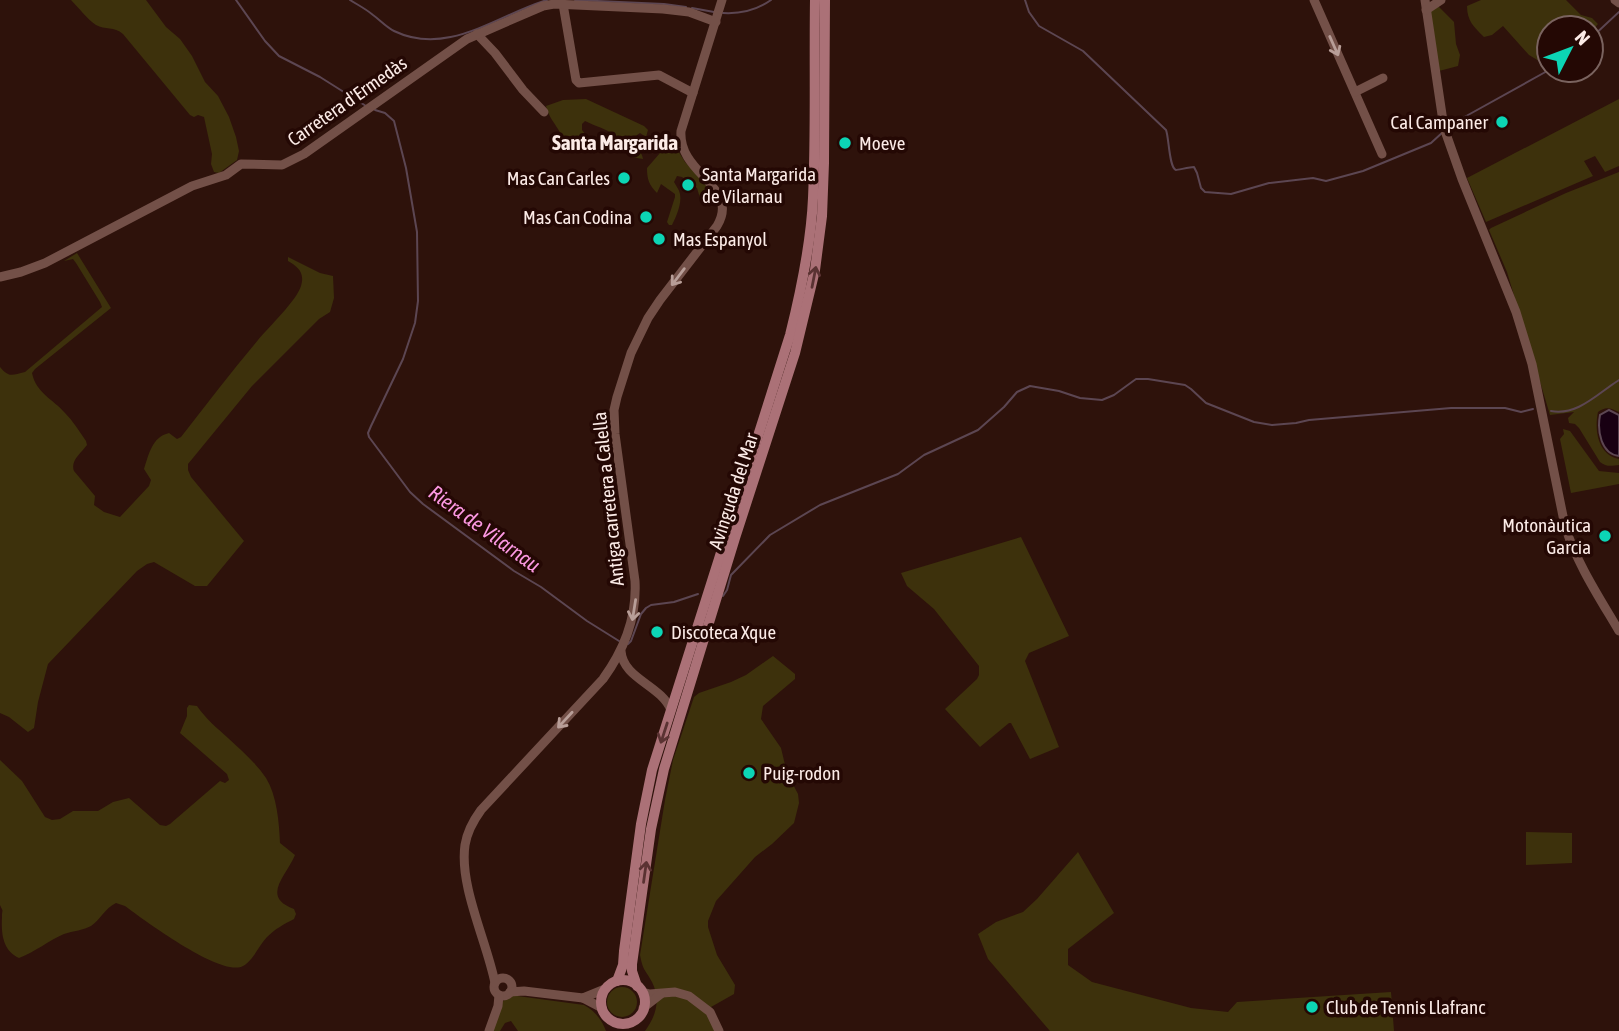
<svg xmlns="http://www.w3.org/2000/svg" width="1619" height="1031" font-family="'Asap Condensed',sans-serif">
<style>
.green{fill:#3d310c}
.water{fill:#180012;stroke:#5c4652;stroke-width:2}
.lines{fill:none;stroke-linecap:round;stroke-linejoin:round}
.stream{stroke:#5c4652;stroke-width:2}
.minor{stroke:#735048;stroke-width:9}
.major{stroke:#ab7177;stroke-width:10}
.oneway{stroke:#b89e98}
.oneway2{stroke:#5a3232}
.poi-dot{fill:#0cd5b5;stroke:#240804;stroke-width:2.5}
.labels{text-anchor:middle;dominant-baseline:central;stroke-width:7;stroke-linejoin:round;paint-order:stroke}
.street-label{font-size:19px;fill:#fcebe7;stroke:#240804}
.poi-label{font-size:19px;fill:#fcebe7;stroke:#240804;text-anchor:start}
.neighbourhood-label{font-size:21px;font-weight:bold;fill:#fcebe7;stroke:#240804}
.water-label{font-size:21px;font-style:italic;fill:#fc98e2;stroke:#240804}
</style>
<rect width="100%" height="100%" fill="#2e120b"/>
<g class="green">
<path d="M71,0H146L166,27L180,39L192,56L205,82L218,96L229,117L236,137L239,151L237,160L219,173L214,172L211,164L212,154L204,117L198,115L194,117L190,115L123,34C114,26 105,30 96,25C87,19 79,8 71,0Z"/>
<path d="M1481,0H1566L1581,15L1592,18L1598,24L1591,32V28H1574L1567,23L1562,28H1549V35L1546,39L1539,61L1529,55L1503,26L1492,35L1484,37C1474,27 1467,21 1467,6Z"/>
<polygon points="1436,4 1454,22 1456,44 1460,55 1458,66 1439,71 1426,10"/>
<path d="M586,99L644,126L648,130L646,137L640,133L637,135L634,139C635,147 642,151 643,159L631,157C622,132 606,131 585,121L582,124V130L589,139C585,148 578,150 569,151C565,146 564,140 561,134C556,125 548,116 546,106L563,100Z"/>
<polygon points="1619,99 1619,166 1605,172 1595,156 1584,161 1593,176 1486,222 1467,178"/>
<path d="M667,145L675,146L685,162L713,192L711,204L709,205L700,198L697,188L682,177L677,176L674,182C676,186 679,189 680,194C682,204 676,217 672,225H669L667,222L675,197V194L661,184L657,193C649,185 647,179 647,168Z"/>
<path d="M1619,172V412C1610,408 1606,406 1598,412C1594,430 1598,455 1619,459V465C1611,466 1606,467 1600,462L1579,428L1575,424L1569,423L1568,418L1574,412L1550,415L1507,272L1489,230L1491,228L1566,193Z"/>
<path d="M77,253L111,308L35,369L32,373C36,393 53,399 65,413C73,421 79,431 86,441L87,445C81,453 70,461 74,471L95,496L94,505L104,512L120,517L149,486L151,480L144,469C149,454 152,437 169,433L177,439L181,437C206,405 231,372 258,340C268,328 297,300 301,286C305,272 298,267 288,261V257L320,273L333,276L334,298L330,312L319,319L252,386L188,464V470L191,477L244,541L207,586H195L154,562L147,564L137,571L48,664L38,702L34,728L28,732L9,717L0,713V367C9,378 12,375 25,372L102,307L100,302L76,263L73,259L64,261Z"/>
<polygon points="1563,429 1570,431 1599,471 1619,473 1619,484 1571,493 1560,439 1564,434"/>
<polygon points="1021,537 1069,636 1029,653 1025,661 1059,747 1030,759 1011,723 1009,723 980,747 945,709 977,679 979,675 979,666 934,609 907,586 901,573"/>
<path d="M773,656L795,674V679L763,706L761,719L781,748L787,773L798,794L799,803L794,823L772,844L755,857L716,901L708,921V927L717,955L735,985L734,994L711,1007L723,1031H645C656,1016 661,1000 652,982C645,969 643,971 640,955L665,800L673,760L694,697L699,693L731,682L746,675Z"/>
<path d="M189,705L197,706C206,719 217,728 228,738C241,750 256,763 266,778C277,796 279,822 280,843L295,855C287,875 260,897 294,909L296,914L294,919C284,924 275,929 267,937C259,945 253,961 243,966C222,978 144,920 125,906L116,903C105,908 101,919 91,926C84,930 73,931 64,934C48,941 35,952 19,958C3,951 1,934 2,917C2,907 4,914 0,905V760L22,781L45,817L52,820L60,819L73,811H98L113,802L129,798L160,825L166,826L170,824L220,781L225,783L229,780L227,774L180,733L187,716V708Z"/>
<polygon points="1526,832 1572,833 1572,863 1526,865"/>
<polygon points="1078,852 1114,913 1068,949 1068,965 1092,982 1191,1008 1228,1012 1237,1002 1391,992 1394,1031 1050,1031 988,959 978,934 996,922 1023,912 1037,899"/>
<circle cx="622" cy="1002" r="15"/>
<path d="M510,995L584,1005C595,1011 602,1020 606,1031H518L511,1021L505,1023L500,1031H492L501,1003Z"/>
</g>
<path class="water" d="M1609,410L1619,415V456C1601,454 1597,431 1600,415Z"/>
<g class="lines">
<g class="stream">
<polyline points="236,0 265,41 279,56 320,77 366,106"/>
<path d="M350,0C358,5 366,9 373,15C380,20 386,27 394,31C448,57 497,15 547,0"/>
<polyline points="575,0 664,4 686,7"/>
<path d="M1025,0L1029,12L1039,26L1083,51L1166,130C1169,137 1169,168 1176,170C1178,170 1190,167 1194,167L1197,173L1201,188L1205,192L1231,194L1269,183L1313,178L1326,181L1363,171L1431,143L1443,132"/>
<polyline points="692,8 714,12"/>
<path d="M723,13C740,14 757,10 771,0"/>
<polyline points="1591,38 1619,12"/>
<polyline points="375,110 385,113 394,121 406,168 417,232 418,301 415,323 403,359 371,426 368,433 369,437 410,492 423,504 514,571 541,587 587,621 619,641"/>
<polyline points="1447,128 1459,120 1549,70"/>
<path d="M1551,411C1578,416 1598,393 1619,380"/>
<polyline points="723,596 727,590 731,575 770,535 820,505 898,474 924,455 978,430 1004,407 1017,392 1030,386 1059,391 1080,398 1102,400 1114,395 1136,379 1148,379 1185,385 1191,389 1206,403 1254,422 1272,425 1296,423 1309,420 1451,408 1505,408 1521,412 1533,409"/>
<polyline points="628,644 631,641 641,614 646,608 651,605 674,602 698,594"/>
</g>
<g class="minor">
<polyline points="1314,0 1382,154"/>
<path d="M1425,0L1444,128L1462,179L1516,312L1532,364L1565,526C1577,564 1599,597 1619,631"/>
<polyline points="1615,0 1619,3"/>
<polyline points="563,4 576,80 579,83 659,75 693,93"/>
<polyline points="1426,10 1441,0"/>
<polyline points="477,34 495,53 523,90 544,112"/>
<polyline points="1355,92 1383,78"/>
<polyline points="0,277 21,272 45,263 192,186 226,175 241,164 282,165 304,154 467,39 543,6 554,4 663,9 689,12 716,22"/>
<path d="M621,651C623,679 661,685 671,710"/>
<circle cx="503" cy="987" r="9"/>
<path d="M495,983C487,942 459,886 465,845C467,832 473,821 481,810L603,679C624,650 637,617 635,581L615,434L614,410L617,397L631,353L648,318L660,300L717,226C741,186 678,175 681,131L722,0"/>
<polyline points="510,992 524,991 583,998 605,989"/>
<polyline points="642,992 650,994 675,992 689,996 710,1012 719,1031"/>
<polyline points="583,998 602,1008"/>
<polyline points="643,1008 661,994"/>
<polyline points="489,1031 498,1006 499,995"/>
</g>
<g class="major">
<circle cx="623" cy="1002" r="22"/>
<path d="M617,981L623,965L624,951L641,824L652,770L790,335C801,291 811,244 813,198C816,132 814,66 815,0"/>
<polyline points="637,986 632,971 632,964 651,829 664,769 735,538 795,353 815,270 822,216 824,163 825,0"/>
</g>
</g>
<defs><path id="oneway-shaft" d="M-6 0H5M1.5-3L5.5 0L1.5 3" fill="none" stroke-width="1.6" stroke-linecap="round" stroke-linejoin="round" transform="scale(1.75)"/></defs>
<g class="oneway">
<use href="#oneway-shaft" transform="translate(1334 46) rotate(66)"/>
<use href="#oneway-shaft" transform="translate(678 277) rotate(127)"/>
<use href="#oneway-shaft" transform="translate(634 610) rotate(99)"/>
<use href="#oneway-shaft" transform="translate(565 720) rotate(133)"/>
</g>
<g class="oneway2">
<use href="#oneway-shaft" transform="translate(814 277) rotate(-79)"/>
<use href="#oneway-shaft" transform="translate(664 733) rotate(108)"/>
<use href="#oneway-shaft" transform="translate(645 872) rotate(-82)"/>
</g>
<g class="poi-dot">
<circle cx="1502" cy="122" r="7"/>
<circle cx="845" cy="143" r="7"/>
<circle cx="624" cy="178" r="7"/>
<circle cx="688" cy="185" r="7"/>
<circle cx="646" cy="217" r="7"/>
<circle cx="659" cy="239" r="7"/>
<circle cx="1605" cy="536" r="7"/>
<circle cx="657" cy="632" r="7"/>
<circle cx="749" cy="773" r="7"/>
<circle cx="1312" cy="1007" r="7"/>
</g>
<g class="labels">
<g class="street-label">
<text transform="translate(347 101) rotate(-35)">Carretera d'Ermedàs</text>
<text transform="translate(733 491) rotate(-72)">Avinguda del Mar</text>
<text transform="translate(608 499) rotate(-96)">Antiga carretera a Calella</text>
</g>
<g class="poi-label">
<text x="1488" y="122" text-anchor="end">Cal Campaner</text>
<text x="859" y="143">Moeve</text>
<text x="702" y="174">Santa Margarida<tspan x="702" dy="22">de Vilarnau</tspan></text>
<text x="610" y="178" text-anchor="end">Mas Can Carles</text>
<text x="632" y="217" text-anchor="end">Mas Can Codina</text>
<text x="673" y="239">Mas Espanyol</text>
<text x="1591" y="525" text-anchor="end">Motonàutica<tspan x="1591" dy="22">Garcia</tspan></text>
<text x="671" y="632">Discoteca Xque</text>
<text x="763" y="773">Puig-rodon</text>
<text x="1326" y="1007">Club de Tennis Llafranc</text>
</g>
<g class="neighbourhood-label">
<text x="615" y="142">Santa Margarida</text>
</g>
<g class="water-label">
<text transform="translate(485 528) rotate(36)">Riera de Vilarnau</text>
</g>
</g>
<g transform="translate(1570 49) rotate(48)"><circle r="33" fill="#240804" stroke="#7a635f" stroke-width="2"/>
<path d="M0-5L12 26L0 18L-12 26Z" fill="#0cd5b5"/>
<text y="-10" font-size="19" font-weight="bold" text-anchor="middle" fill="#fcebe7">N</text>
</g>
</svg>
